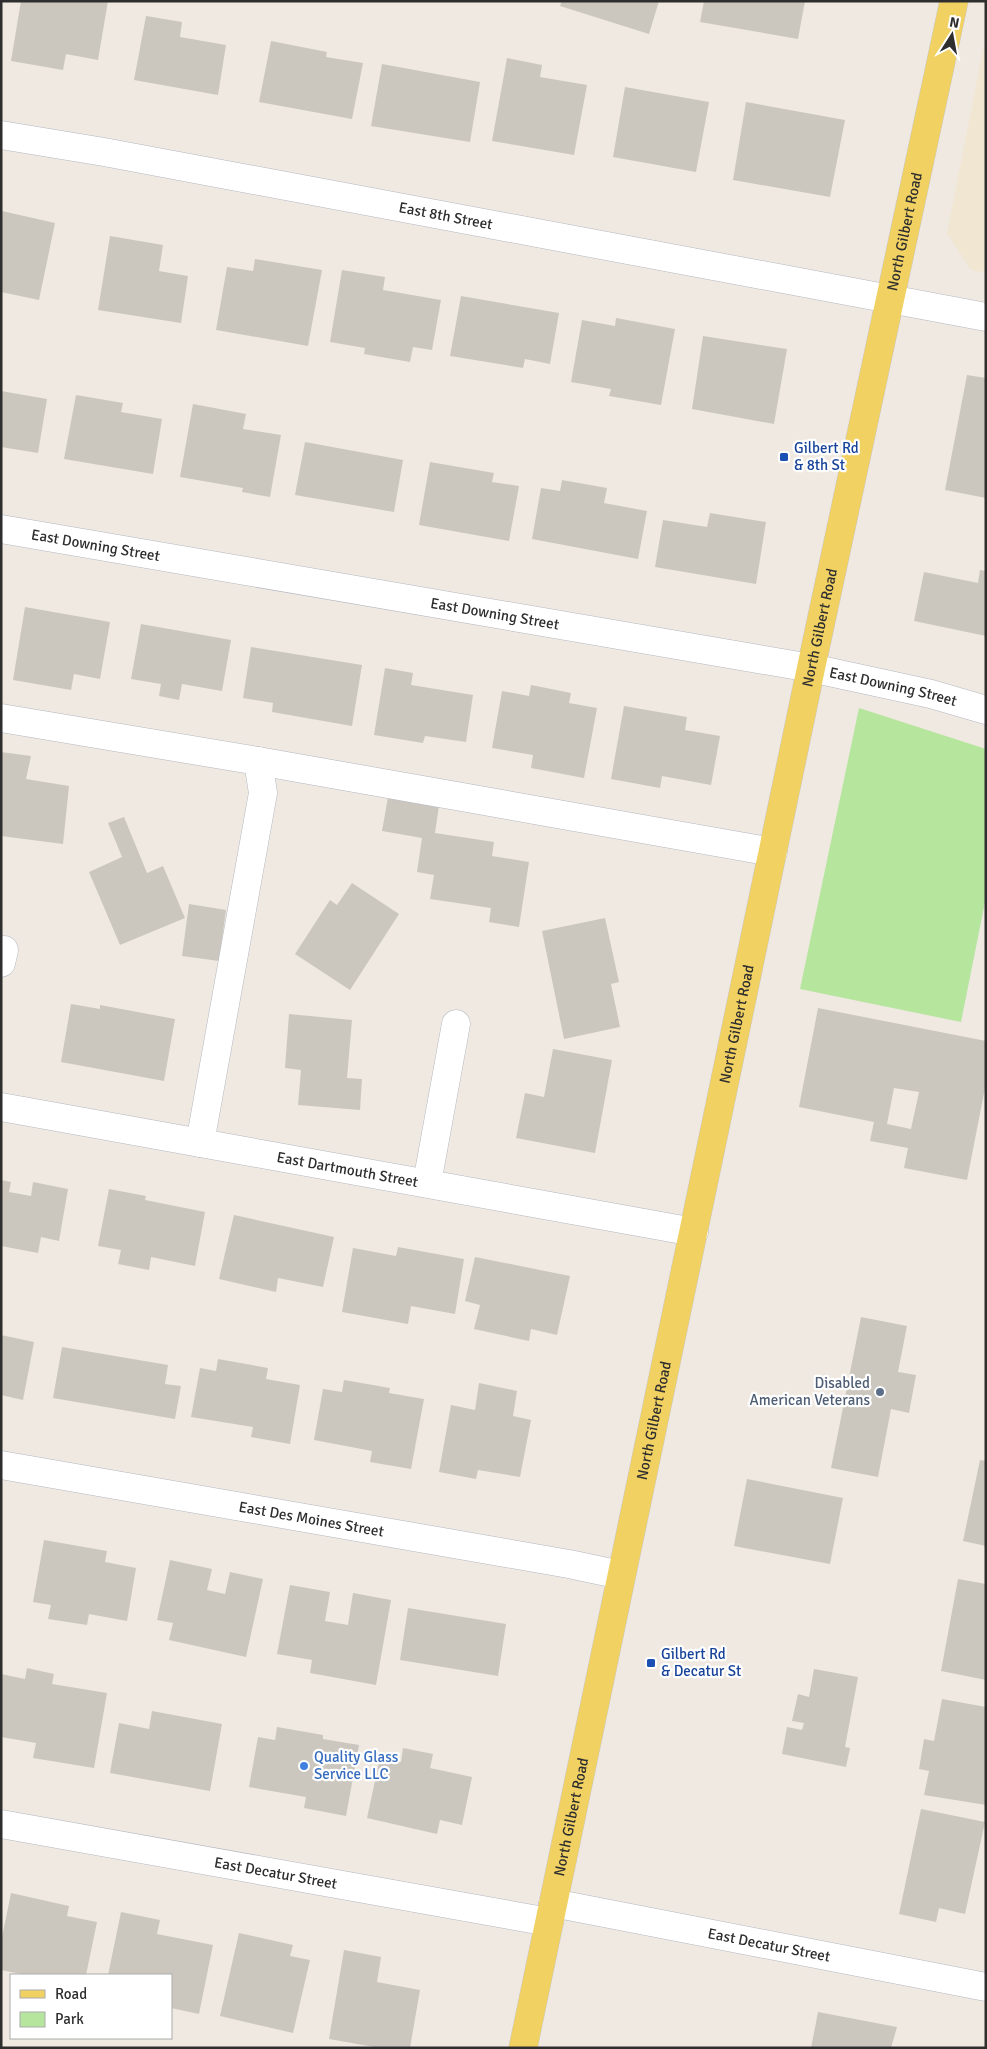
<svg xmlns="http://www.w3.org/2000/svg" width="987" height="2049" font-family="Signika,sans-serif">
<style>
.education{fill:#f0e6d1}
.green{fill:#b6e59e}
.building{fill:#cbc7bf;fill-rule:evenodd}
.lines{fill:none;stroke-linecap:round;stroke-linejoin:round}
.minor-casing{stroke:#b4b7c1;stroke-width:29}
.major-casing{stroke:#c9c9c9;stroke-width:29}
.minor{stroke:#fff;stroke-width:28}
.major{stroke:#f2d163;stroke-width:28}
.transit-dot{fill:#1a4fb4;stroke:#fff;stroke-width:2}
.service-dot{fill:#5c6f8a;stroke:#fff;stroke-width:2}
.shop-dot{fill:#3f7fe0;stroke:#fff;stroke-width:2}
.labels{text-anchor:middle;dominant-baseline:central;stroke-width:4.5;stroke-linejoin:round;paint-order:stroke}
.street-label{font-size:15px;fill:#2e2e2e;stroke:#fff}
.transit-label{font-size:15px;fill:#164399;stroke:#fff;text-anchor:start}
.service-label{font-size:15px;fill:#4e5e75;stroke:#fff;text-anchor:end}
.shop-label{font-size:15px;fill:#366cbe;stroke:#fff;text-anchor:start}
</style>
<rect width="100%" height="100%" fill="#efe9e1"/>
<polygon class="education" points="986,35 986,273 971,270 947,233"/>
<polygon class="green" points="859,708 986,749 986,897 961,1022 800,989"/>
<g class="building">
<polygon points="21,1 108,1 98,60 66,54 63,70 11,61"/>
<polygon points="562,1 659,1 649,34 560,6"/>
<polygon points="704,1 805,1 798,39 700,22"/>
<polygon points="146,16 182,22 180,37 226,45 218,95 134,80"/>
<polygon points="271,41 327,52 326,57 363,63 352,119 259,102"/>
<polygon points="507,58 542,65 540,77 587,85 574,155 492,141"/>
<polygon points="382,64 480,82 470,142 371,126"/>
<polygon points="625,87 709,102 696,172 613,157"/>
<polygon points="746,102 845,120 830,197 733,180"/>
<polygon points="2,211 55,223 39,300 1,292"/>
<polygon points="110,236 163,245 159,271 188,276 181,323 98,310"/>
<polygon points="255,259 322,270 308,346 216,330 227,267 253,271"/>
<polygon points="342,270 385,277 383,290 441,300 432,350 413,347 410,362 364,354 365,348 330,342"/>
<polygon points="461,296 559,313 550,364 525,359 523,368 450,356"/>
<polygon points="616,318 675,329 661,405 609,396 611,389 571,382 582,320 615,326"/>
<polygon points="703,336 787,349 774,424 692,409"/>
<polygon points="967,375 986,378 986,498 945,490"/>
<polygon points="1,391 47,399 38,453 1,447"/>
<polygon points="76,395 123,403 121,412 162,419 153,474 64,459"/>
<polygon points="193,404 246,414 243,429 281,435 270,497 242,492 243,488 180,477"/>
<polygon points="305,442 403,460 394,512 295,495"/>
<polygon points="430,462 494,473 492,482 519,486 509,541 419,525"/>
<polygon points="562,480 607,488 604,503 647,511 638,559 532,539 541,488 560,491"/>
<polygon points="710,513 766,522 756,584 655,567 663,520 707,527"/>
<polygon points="980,570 986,571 986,636 914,621 924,572 978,583"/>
<polygon points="25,607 110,622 100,679 74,674 71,690 13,680"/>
<polygon points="141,624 231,640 222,691 182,684 179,700 159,696 161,684 131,679"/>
<polygon points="251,647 362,665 352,726 272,712 273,703 243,698"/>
<polygon points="385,668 413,673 411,685 473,695 466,742 425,736 423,743 374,735"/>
<polygon points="531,685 571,693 569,703 597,708 584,778 531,768 533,755 492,748 502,691 529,696"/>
<polygon points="624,706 687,717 685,730 720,736 711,785 662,776 660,788 611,779"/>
<polygon points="1,752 31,756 26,779 69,786 63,844 1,836"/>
<polygon points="388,797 439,806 435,833 494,842 492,856 529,862 519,927 489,922 491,908 430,899 434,875 417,872 422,838 382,831"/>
<polygon points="124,817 147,873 163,866 185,918 120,945 89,872 122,857 108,823"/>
<polygon points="352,883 399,914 350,990 295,954 330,900 337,905"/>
<polygon points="189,904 226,910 219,961 182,956"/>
<polygon points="605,918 619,982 611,984 620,1027 564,1039 542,931"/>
<polygon points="71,1004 100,1009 100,1005 175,1019 164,1081 61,1062"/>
<path d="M818,1008L986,1041V1083L967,1180L904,1168L908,1148L870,1141L874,1122L799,1107ZM894,1088L919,1092L911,1129L887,1124Z"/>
<polygon points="289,1014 352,1020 347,1078 362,1079 360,1110 298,1105 301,1070 285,1068"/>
<polygon points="553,1049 612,1060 595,1153 516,1138 525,1093 544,1097"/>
<polygon points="1,1180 11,1182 9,1192 31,1196 33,1182 68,1189 59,1241 41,1237 38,1253 1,1246"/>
<polygon points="109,1189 146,1196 145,1200 205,1212 195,1266 151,1257 149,1270 118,1264 121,1250 98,1246"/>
<polygon points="234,1215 334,1237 323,1287 278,1278 276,1292 219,1279"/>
<polygon points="398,1247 464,1259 455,1314 411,1306 408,1324 342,1312 353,1248 396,1256"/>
<polygon points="475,1257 570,1276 557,1335 531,1329 529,1341 474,1329 480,1305 465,1301"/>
<polygon points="861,1317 907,1326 898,1372 916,1375 909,1413 891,1409 878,1477 831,1468"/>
<polygon points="1,1335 34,1342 23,1400 1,1395"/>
<polygon points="62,1347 168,1365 165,1384 181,1386 175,1419 53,1398"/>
<polygon points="218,1359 268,1368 266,1379 300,1385 290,1444 251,1437 253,1427 191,1417 200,1368 216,1371"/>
<polygon points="344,1380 390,1388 389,1393 424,1399 411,1469 370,1462 372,1451 314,1440 323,1389 342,1392"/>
<polygon points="479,1383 517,1391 513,1416 531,1420 520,1477 478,1470 476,1479 439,1472 451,1405 475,1410"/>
<polygon points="980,1460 986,1461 986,1546 963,1541"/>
<polygon points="747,1479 843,1498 830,1564 734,1546"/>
<polygon points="44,1540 107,1551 105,1562 136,1568 127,1621 89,1614 87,1625 48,1619 51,1605 33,1602"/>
<polygon points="170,1560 212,1569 207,1590 225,1594 230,1572 263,1579 246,1657 169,1640 173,1623 157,1620"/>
<polygon points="958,1579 986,1584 986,1680 941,1671"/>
<polygon points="290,1585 330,1592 325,1621 348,1625 353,1593 391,1600 376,1685 310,1673 312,1660 277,1654"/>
<polygon points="408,1608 506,1624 498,1676 400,1660"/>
<polygon points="27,1668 54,1674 52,1684 107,1693 94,1768 33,1758 36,1743 1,1737 1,1674 25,1679"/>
<polygon points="814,1669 858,1677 845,1747 850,1748 846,1767 782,1754 787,1727 802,1730 804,1723 792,1721 798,1694 809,1697"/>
<polygon points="942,1699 986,1707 986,1805 924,1795 929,1771 919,1769 924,1739 934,1741"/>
<polygon points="152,1711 222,1724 210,1791 110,1773 119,1723 149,1729"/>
<polygon points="277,1727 323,1735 323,1739 359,1745 346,1816 304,1808 306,1797 249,1787 258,1737 275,1740"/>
<polygon points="403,1748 433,1754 430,1768 472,1777 462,1825 440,1820 437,1834 367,1818 380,1758 401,1762"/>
<polygon points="921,1809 985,1822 965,1914 939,1908 936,1922 899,1914"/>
<polygon points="11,1893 69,1906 67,1916 97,1922 86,1975 26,1975 1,1970 1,1942"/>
<polygon points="121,1912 160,1920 157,1934 213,1945 199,2014 171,2008 171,1975 108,1975"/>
<polygon points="239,1933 293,1945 290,1956 310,1960 293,2033 220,2016"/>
<polygon points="344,1950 381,1957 377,1982 420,1990 410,2048 380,2048 329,2039"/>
<polygon points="818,2012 897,2027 891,2048 811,2048"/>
</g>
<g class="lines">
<g class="minor-casing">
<g id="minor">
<path id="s1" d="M1,135L104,152L986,317"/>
<path id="s2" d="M1,529L811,668L931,694L986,710"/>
<polyline points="1,718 258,761 263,793 200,1143"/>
<polyline points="258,761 773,852"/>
<polyline points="1,963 4,950"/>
<path id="s3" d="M1,1107L694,1232"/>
<polyline points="427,1183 456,1024"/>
<path id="s4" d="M1,1465L569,1564L621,1575"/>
<path id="s5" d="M1,1824L549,1922"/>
<path id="s6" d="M553,1903L986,1987"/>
</g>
</g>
<g class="major-casing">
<g id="major">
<path id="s7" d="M523,2048L811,668L954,1"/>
</g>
</g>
<use href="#minor" class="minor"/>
<use href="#major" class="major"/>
</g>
<g class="transit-dot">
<rect x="779" y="452" width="10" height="10" rx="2.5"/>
<rect x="646" y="1658" width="10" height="10" rx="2.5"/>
</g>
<circle class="service-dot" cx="880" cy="1392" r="5"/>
<circle class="shop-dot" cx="304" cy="1766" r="5"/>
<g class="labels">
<g class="street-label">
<text stroke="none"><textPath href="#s1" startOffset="452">East 8th Street</textPath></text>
<text stroke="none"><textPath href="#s7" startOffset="1856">North Gilbert Road</textPath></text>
<text stroke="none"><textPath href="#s2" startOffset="96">East Downing Street</textPath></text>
<text stroke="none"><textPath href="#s2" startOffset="501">East Downing Street</textPath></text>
<text stroke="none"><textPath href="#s7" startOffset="1451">North Gilbert Road</textPath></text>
<text stroke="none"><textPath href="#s2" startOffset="906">East Downing Street</textPath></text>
<text stroke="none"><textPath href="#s7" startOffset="1046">North Gilbert Road</textPath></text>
<text stroke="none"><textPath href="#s3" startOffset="352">East Dartmouth Street</textPath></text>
<text stroke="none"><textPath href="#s7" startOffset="641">North Gilbert Road</textPath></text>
<text stroke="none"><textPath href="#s4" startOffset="315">East Des Moines Street</textPath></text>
<text stroke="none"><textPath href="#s7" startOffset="236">North Gilbert Road</textPath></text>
<text stroke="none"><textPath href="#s5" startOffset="279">East Decatur Street</textPath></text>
<text stroke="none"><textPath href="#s6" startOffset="220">East Decatur Street</textPath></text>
</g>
<g class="transit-label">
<text x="794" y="448">Gilbert Rd<tspan x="794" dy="17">&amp; 8th St</tspan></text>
<text x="661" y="1654">Gilbert Rd<tspan x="661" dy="17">&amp; Decatur St</tspan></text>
</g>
<g class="service-label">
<text x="870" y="1383">Disabled<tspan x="870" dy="17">American Veterans</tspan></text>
</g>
<g class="shop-label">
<text x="314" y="1757">Quality Glass<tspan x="314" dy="17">Service LLC</tspan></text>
</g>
</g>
<rect width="987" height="2049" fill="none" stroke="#2e2e2e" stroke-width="5"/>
<rect x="10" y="1974" width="162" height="65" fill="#ffffff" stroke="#ababab"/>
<rect x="20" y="1990" width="25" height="8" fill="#f2d163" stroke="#ababab"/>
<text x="55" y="1999" font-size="15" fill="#2e2e2e">Road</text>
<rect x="20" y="2012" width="25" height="15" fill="#b6e59e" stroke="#ababab"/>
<text x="55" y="2024" font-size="15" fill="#2e2e2e">Park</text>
<g transform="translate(952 35) rotate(11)" stroke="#ffffff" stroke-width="4" paint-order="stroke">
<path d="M0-4L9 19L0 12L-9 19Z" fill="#2e2e2e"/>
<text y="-8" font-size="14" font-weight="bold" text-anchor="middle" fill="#2e2e2e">N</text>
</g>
</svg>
